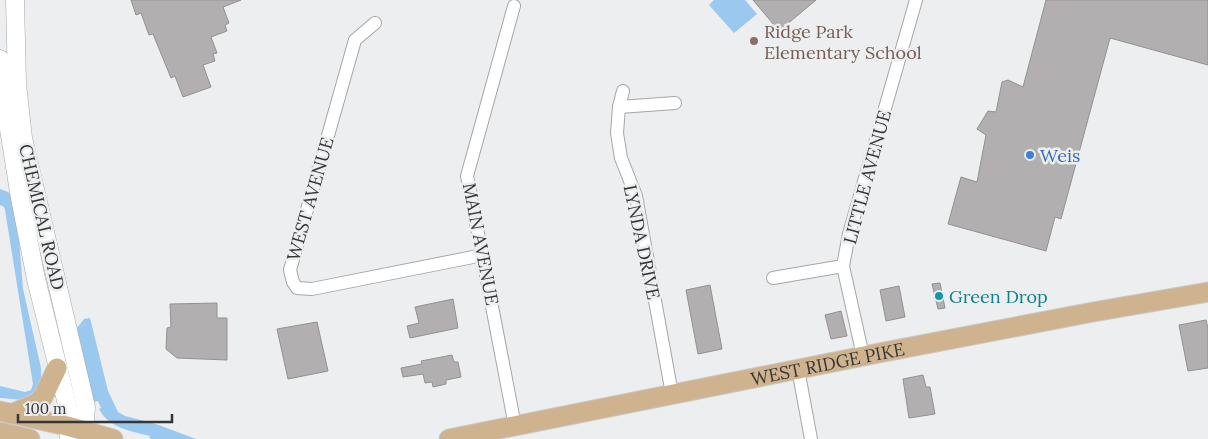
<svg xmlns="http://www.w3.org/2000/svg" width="1208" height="439" font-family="Lora,serif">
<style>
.green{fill:#9bc8ef}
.building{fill:#b1afaf;stroke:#939191}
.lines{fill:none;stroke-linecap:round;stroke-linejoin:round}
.street-casing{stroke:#a5a6a8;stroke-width:14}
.secondary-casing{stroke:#a5a6a8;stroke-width:19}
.primary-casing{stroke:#cacbcb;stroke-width:21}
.street{stroke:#fff;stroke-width:12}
.secondary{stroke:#fff;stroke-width:18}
.primary{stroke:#cfb28e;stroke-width:19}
.education-dot{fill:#8d6e63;stroke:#eceeef;stroke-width:2}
.shop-dot{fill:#3f7fe0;stroke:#eceeef;stroke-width:2}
.culture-dot{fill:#0f9aa8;stroke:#eceeef;stroke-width:2}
.labels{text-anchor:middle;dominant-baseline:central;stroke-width:5;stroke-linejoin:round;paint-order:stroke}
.education-label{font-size:18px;fill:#785e54;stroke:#eceeef;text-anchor:start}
.shop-label{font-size:18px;fill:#366cbe;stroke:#eceeef;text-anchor:start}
.street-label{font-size:18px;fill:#353636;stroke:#eceeef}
.culture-label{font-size:18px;fill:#0d838f;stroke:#eceeef;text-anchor:start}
</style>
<rect width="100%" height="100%" fill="#eceeef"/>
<g class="green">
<polygon points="714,0 745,0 757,14 734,33 709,5"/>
<polygon points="0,189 8,192 11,195 19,239 23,289 41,368 41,389 24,400 0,398 0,386 25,392 31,390 33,384 5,210 4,207 0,205"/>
<path d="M90,318L108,391L118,412L125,416L156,424L196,439H152L149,438L150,436C130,431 109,428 99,409L101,408L98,401L94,402L77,328L84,319Z"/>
</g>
<g class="building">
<polygon points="131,0 241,0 223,7 229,23 225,25 227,31 211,37 217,53 213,54 215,61 203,65 211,87 183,97 175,76 171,78 153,34 149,35 141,13 136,15"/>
<polygon points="753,0 816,0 779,31"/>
<polygon points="1046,0 1208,0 1208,65 1110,38 1061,219 1055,217 1046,251 948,224 961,177 977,182 986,135 977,129 988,111 996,112 1002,82 1008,80 1023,87"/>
<polygon points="940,283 945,308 938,309 932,284"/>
<polygon points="710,285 722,349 698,354 686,290"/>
<polygon points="899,286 905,317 886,321 880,290"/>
<polygon points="453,299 458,328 410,338 407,326 419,323 415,307"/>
<polygon points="217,303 217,318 227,318 227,360 177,358 166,349 167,328 171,327 170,304"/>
<polygon points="841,311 847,336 831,339 825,315"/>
<polygon points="1206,320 1208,328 1208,368 1188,371 1179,325"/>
<polygon points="317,322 328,371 288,379 277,329"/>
<polygon points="452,355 454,362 458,362 461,377 446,380 446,384 433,387 432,382 425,383 423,374 403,377 401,368 422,364 421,361"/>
<polygon points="923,375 926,387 930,387 935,414 909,418 903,379"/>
</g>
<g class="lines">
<g class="street-casing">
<g id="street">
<polyline points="514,6 467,176 515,426"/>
<polyline points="375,23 355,40 290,270 293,282 297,288 312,289 483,255"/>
<polyline points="623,91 619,107 617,133 621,158 636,196 672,394"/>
<polyline points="619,107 675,103"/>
<polyline points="773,278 843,266"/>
<polyline points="863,356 843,266 849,234 916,0"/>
<polyline points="798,369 811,439"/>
</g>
</g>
<g class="secondary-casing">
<g id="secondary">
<polyline points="15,0 17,84 23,138 86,407 84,431 86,439"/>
<polyline points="0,59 5,104 20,198 36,279 68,408 69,439"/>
</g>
</g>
<g class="primary-casing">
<g id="primary">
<polyline points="0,411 67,426 113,439"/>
<polyline points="11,414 37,403 43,397 57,368"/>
<polyline points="0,432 30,439"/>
<path id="s1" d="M449,439L884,352L1093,312L1208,292"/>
</g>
</g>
<use href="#street" class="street"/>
<use href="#secondary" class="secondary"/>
<use href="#primary" class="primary"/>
</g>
<circle class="education-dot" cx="754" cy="41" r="5"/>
<circle class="shop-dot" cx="1030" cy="155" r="5"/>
<circle class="culture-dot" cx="939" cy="296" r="5"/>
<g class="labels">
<g class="education-label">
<text x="764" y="31">Ridge Park<tspan x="764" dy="21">Elementary School</tspan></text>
</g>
<g class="shop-label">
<text x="1040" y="155">Weis</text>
</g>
<g class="street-label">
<text transform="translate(867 177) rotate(-75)">LITTLE AVENUE</text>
<text transform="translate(310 199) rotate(-74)">WEST AVENUE</text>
<text transform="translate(42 217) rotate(77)">CHEMICAL ROAD</text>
<text transform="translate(642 242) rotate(78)">LYNDA DRIVE</text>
<text transform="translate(481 244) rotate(79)">MAIN AVENUE</text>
<text stroke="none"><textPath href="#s1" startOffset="386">WEST RIDGE PIKE</textPath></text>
</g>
<g class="culture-label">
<text x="949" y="296">Green Drop</text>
</g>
</g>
<path d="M18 414v8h154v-8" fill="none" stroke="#353636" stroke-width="2.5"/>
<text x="25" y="414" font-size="15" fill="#353636" stroke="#eceeef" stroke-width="4" paint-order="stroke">100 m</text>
</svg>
